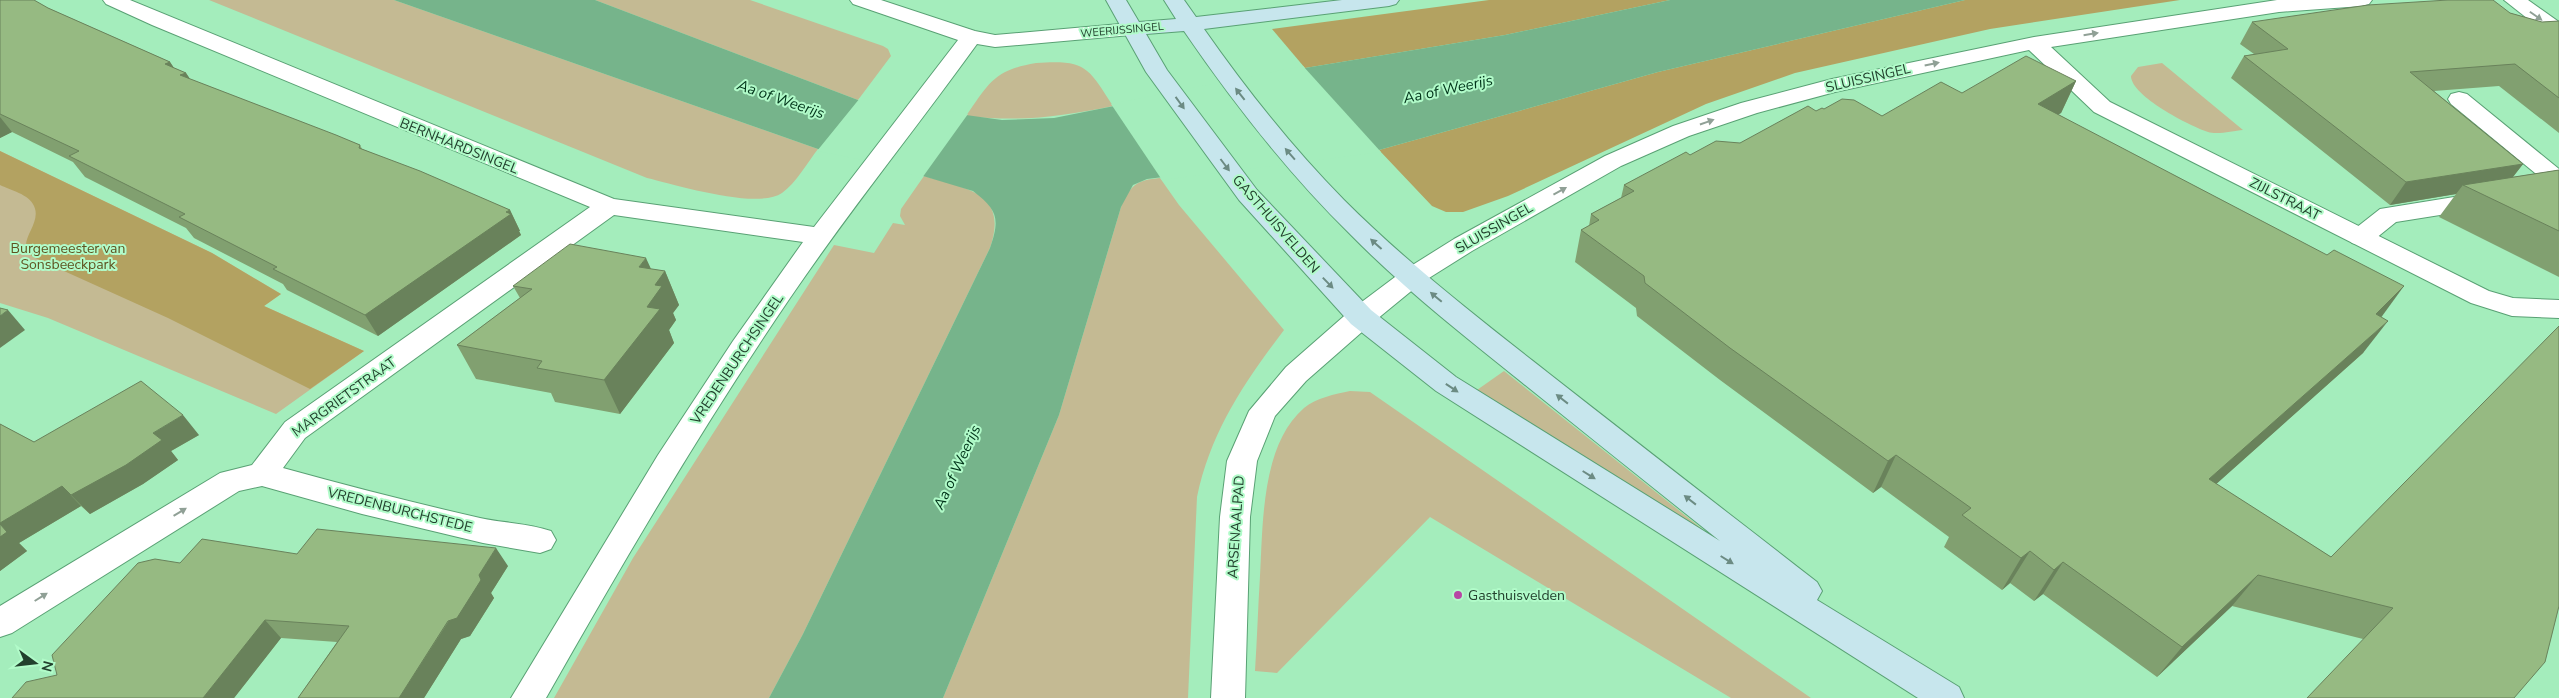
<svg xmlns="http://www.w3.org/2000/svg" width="2559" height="698" font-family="'Nunito Sans',sans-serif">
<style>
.green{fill:#c4ba93}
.forest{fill:#b3a261}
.water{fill:#76b48b}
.pier{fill:#a4edbc}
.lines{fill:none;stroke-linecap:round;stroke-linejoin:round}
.lane-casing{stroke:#59a174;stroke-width:2}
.street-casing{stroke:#59a174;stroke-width:2}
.secondary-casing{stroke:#59a174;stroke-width:2}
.lane{fill:#fff;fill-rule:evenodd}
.street{fill:#fff;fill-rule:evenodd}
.secondary{fill:#c7e6ed;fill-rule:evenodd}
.wall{fill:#81a070}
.shaded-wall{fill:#69825b}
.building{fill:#96ba82;stroke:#69825b}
.oneway{fill:#90a096}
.oneway2{fill:#6c8b83}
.poi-dot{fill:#b747a4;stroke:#b1fbc9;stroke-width:2}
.labels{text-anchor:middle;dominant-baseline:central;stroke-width:4;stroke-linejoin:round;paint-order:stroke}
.far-street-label{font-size:11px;fill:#22402d;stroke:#b1fbc9}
.street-label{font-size:14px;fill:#22402d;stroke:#b1fbc9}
.park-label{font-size:14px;fill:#5f5321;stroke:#b1fbc9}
.poi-label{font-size:14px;fill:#22402d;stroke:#b1fbc9;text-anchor:start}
.water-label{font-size:15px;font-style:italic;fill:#003319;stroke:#b1fbc9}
</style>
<rect width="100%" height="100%" fill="#a4edbc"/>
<g class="green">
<path d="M209,0H394L818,149C807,163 796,183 782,193C757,210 677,185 647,178Z"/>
<polygon points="595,0 750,0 883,46 888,49 891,56 858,100"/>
<path d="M1036,63C1086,60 1087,66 1113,106C1059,117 1021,122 966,116C989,83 994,70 1036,63Z"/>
<path d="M2162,63L2243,130C2233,131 2217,135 2208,132C2190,126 2131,96 2131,76L2138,67Z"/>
<polygon points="0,151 212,253 281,294 264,306 364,351 276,414 48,318 0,303"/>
<path d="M924,176C967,189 1009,192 990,248L803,634L769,698H554L633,558L834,245L874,253L893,223L905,225L900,216L901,209Z"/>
<path d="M1160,178L1179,205L1284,330C1244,383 1211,431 1197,497L1188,698H943L1059,415L1121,207C1130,185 1137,180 1160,178Z"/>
<polygon points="1504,371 1711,536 1707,540 1477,390"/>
<path d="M1350,391L1370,392L1811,698H1731L1430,517L1277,673L1255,671C1257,640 1258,608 1260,576C1263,525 1261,445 1304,408C1316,398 1335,394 1350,391Z"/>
</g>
<g class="forest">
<polygon points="1489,0 1670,0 1505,35 1305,68 1272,29"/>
<polygon points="1965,0 2180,0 1990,29 1795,73 1706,104 1508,196 1463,212 1446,212 1432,206 1379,150 1658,72"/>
<path d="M0,151L212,253L281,294L264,306L364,351L310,389L168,318L33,257C13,243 43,225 34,206C29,194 10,190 0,185Z"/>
</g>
<path class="water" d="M394,0H595L858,100L1002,120L1054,118L1305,68L1505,35L1670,0H1965L1658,72L1379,150L1147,179L1133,185L1121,207L1059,415L943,698H769L803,634L990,248C1000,219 998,210 973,191L863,158L818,149Z"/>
<g class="pier">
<polygon points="1303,66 1381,152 1162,180 1111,104"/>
<polygon points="860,98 902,104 968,114 922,178 863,160 817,151"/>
</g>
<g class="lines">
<g class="lane-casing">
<polygon id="lane" points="2459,92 2467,94 2559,169 2559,196 2396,222 2370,243 2361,245 2352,243 2348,237 2352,231 2380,209 2546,182 2451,104 2448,99 2451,94"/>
</g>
<g class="street-casing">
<g id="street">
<path d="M103,0H130L614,199L814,227L958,40L853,4L850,0H881L975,31L995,35L1131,23L1139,24L1142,29L1139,34L1131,35L995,47L977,44C915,130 849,211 790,298C702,427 623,562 546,698H511L658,455L733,341L803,242L614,215L305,438L283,468C348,486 414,503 480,518C503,523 528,523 551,531L556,540L551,549L540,553L483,543L362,514L262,486L239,491L12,633L0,637V606L220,473L252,465L285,422L590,207L152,25L106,4Z"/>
<polygon points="2277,0 2372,0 2369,4 2362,6 2279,12 2051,47 2110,102 2489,291 2513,298 2559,300 2559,318 2512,316 2471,303 2094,112 2029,50 1835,92 1757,113 1689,136 1621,166 1472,251 1421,283 1371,324 1306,381 1275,416 1257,461 1250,517 1245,698 1211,698 1220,517 1227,461 1249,411 1286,367 1351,310 1403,271 1454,239 1605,156 1673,126 1741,103 1832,79 2034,37"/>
<polygon points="2504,0 2528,0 2559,22 2559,38 2551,37"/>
</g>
</g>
<g class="secondary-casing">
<path id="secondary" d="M1106,0H1126L1139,22L1176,19L1164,0H1184L1196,17L1342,0H1399L1396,4L1389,6L1204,29C1246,89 1292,147 1344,200C1407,263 1477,317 1547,372C1637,443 1727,512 1817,582L1822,591L1817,600L1959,687L1964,698H1918L1436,391L1351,324L1239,200L1146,72ZM1184,31C1234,104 1288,173 1351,235C1401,286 1458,331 1514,376C1582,431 1651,486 1720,541L1456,377L1371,310L1257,190L1167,70L1146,34Z"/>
</g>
<use href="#lane" class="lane"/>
<use href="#street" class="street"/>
<use href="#secondary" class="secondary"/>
</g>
<g class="wall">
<polygon points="0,0 48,8 170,62 174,68 186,73 190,79 360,145 362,149 510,210 520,231 519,231 521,235 378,336 287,290 283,284 194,238 186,228 85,177 73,162 12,132 0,138"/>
<polygon points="2510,13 2542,22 2559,21 2559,133 2499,86 2434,91 2523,164 2513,177 2559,170 2559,277 2439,217 2456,194 2390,205 2231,78 2244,56 2254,54 2240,44 2252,22"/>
<polygon points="2076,81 2061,113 2058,114 2381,317 2363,353 2216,484 2331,557 2559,606 2363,639 2232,606 2157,677 2043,594 2034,601 2010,583 2002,590 1944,547 1949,537 1881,487 1873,493 1720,380 1637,316 1636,308 1575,262 1581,230 1589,226 1591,214 1621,198 1624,185 1690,155 1740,143 1816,111 1824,109 1882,116 1962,93"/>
<polygon points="651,269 665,271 679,305 673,313 676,320 669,330 674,343 620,414 555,402 551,393 476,379 457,345 520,298 513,286"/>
<polygon points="0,424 34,442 199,435 171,451 178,460 143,484 90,514 81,506 19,543 27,551 0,571"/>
<polygon points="297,554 508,566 491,593 494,598 470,636 461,639 424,698 298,698 337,642 281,638 234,698 12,698 57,675 180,563"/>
</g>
<g class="shaded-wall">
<polygon points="170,62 183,82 165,64"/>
<polygon points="186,73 199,93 180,75"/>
<polygon points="2076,81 2061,113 2024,136 2038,104"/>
<polygon points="0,117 12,132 0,138"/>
<polygon points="2523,164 2505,187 2463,185 2456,194 2390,205 2406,182"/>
<polygon points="510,210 520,231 519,231 521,235 378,336 365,315"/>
<polygon points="646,258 657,282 665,271 679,305 673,313 676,320 669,330 674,343 620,414 604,380 647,307 639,267"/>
<polygon points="2404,286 2380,319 2376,314"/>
<polygon points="8,310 25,330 0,348 0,316"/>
<polygon points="2388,321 2363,353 2186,511 2209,479"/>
<polygon points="183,415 199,435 171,451 178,460 143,484 90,514 71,495 153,433"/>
<polygon points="1896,455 1881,487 1873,493 1888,461"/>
<polygon points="62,486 81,506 19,543 27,551 0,571 0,523"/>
<polygon points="496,548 508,566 491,593 494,598 470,636 461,639 424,698 399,698"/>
<polygon points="2030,551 2010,583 2002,590 2021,558"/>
<polygon points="2063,562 2043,594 2034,601 2054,570"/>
<polygon points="2258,575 2232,606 2157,677 2182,647"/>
<polygon points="265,620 281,638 234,698 203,698"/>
</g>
<g class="building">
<polygon points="0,0 34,0 48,8 170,62 165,64 186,73 180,75 336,135 360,145 359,148 420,171 510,210 506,212 511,214 365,315 273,269 277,267 179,217 185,214 69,156 79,151 0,114"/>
<polygon points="2448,0 2493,0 2510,13 2542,22 2559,21 2559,98 2515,64 2410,72 2523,164 2406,182 2244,56 2288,49 2252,22 2368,5"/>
<polygon points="2026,56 2076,81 2038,104 2327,255 2334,250 2404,286 2376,314 2388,321 2209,479 2331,557 2559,326 2559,606 2545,662 2514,698 2307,698 2393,608 2258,575 2182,647 2063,562 2054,570 2030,551 2021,558 1962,515 1971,508 1896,455 1888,461 1730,348 1645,283 1644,276 1581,230 1599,220 1591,214 1634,191 1624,185 1686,152 1690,155 1716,141 1740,143 1808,106 1816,111 1822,108 1824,109 1842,99 1854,100 1882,116 1941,82 1962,93"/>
<polygon points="2559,170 2559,231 2463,185"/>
<polygon points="570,244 646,258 639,267 665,271 655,285 662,286 647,307 660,309 604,380 537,368 542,361 457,345 532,289 513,286"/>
<polygon points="0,308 8,310 0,316"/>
<polygon points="141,381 183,415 153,433 162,440 126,465 71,495 62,486 0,523 0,424 34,442"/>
<polygon points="0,524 7,532 0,537"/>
<polygon points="317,529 496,548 479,575 481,580 457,618 448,621 399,698 298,698 349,626 265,620 203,698 12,698 26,682 57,675 52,655 138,563 155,559 180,563 202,539 297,554"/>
</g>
<defs><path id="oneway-solid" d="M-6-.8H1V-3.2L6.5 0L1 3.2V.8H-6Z" transform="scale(1.25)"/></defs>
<g class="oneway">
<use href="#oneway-solid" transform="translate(2536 16) rotate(35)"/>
<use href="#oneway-solid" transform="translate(2091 34) rotate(-9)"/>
<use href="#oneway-solid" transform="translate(1932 64) rotate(-12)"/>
<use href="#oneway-solid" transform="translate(1707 122) rotate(-19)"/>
<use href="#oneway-solid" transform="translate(1560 191) rotate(-29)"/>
<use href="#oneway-solid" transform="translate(180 512) rotate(-31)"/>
<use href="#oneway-solid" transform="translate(41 597) rotate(-32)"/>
</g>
<g class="oneway2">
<use href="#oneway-solid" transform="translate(1240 94) rotate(-128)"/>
<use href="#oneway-solid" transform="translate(1180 103) rotate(54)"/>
<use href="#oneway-solid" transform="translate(1290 154) rotate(-131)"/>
<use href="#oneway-solid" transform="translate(1225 165) rotate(53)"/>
<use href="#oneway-solid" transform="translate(1376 244) rotate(-138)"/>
<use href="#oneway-solid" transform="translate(1328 283) rotate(46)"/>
<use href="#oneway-solid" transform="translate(1436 297) rotate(-140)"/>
<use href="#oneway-solid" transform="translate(1452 388) rotate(34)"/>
<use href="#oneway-solid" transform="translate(1562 399) rotate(-142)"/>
<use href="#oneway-solid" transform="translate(1589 475) rotate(32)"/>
<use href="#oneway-solid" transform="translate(1690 500) rotate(-142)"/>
<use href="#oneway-solid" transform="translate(1727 560) rotate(32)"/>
</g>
<circle class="poi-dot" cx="1458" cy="595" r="5"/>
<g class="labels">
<g class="far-street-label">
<text transform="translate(1122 30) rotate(-5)">WEERIJSSINGEL</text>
</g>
<g class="street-label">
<text transform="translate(1868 78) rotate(-13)">SLUISSINGEL</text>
<text transform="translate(459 146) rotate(22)">BERNHARDSINGEL</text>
<text transform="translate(2285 199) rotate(27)">ZIJLSTRAAT</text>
<text transform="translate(1276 224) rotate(49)">GASTHUISVELDEN</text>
<text transform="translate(1494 228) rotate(-30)">SLUISSINGEL</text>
<text transform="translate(737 359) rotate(-56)">VREDENBURCHSINGEL</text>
<text transform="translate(344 397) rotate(-36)">MARGRIETSTRAAT</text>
<text transform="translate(400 510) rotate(14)">VREDENBURCHSTEDE</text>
<text transform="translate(1236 527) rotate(-86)">ARSENAALPAD</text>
</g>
<g class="park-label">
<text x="68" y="248">Burgemeester van<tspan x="68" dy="16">Sonsbeeckpark</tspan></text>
</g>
<g class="poi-label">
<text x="1468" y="595">Gasthuisvelden</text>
</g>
<g class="water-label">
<text transform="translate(1448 89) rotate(-12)">Aa of Weerijs</text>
<text transform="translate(781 99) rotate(19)">Aa of Weerijs</text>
<text transform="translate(957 467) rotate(-65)">Aa of Weerijs</text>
</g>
</g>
<g transform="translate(35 663) rotate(105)" stroke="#b1fbc9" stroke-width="4" paint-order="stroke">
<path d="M0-4L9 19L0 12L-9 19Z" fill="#22402d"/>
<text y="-8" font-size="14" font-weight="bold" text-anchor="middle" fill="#22402d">N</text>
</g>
</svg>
